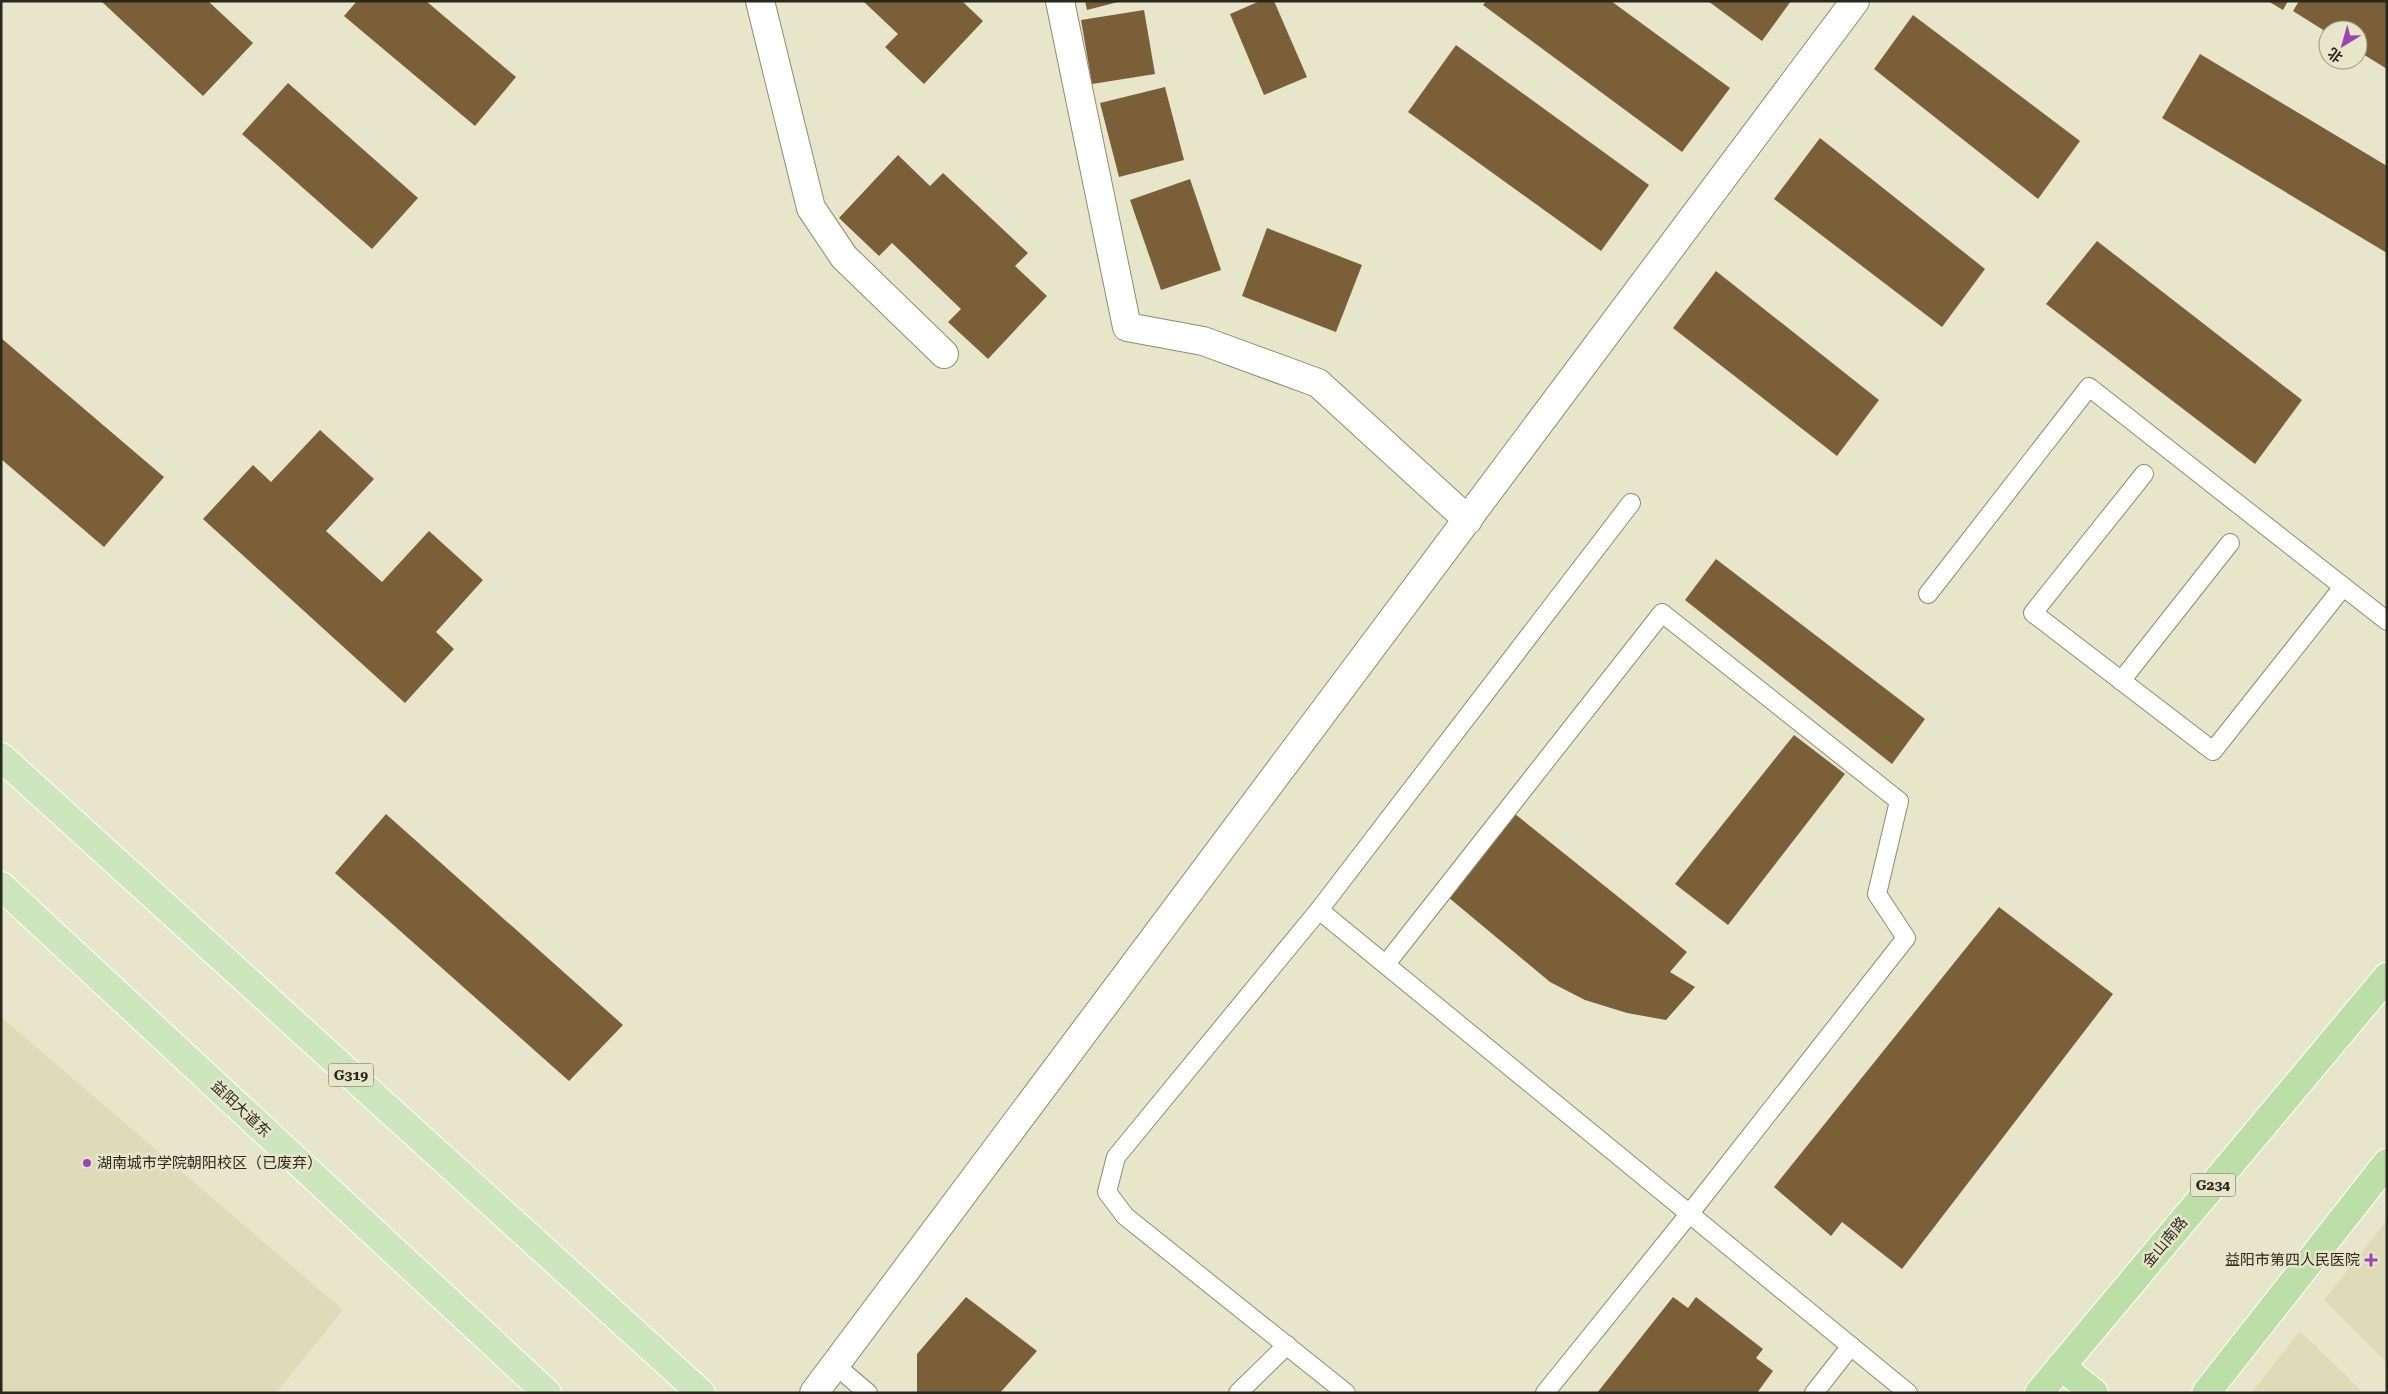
<svg xmlns="http://www.w3.org/2000/svg" width="2388" height="1394" font-family="'Roboto Serif','Noto Sans SC',serif">
<style>
.built{fill:#dddbb8}
.building{fill:#7a5f38}
.lines{fill:none;stroke-linecap:round;stroke-linejoin:round}
.service-casing{stroke:#8d8b71;stroke-width:20}
.minor-casing{stroke:#8d8b71;stroke-width:30}
.primary-casing{stroke:#fff;stroke-width:30}
.trunk-casing{stroke:#fff;stroke-width:30}
.service{stroke:#fff;stroke-width:18}
.minor{stroke:#fff;stroke-width:28}
.primary{stroke:#cde6bd;stroke-width:28}
.trunk{stroke:#bcdea7;stroke-width:28}
.poi-dot{fill:#9b45b3;stroke:#e8e6ca;stroke-width:2}
.labels{text-anchor:middle;dominant-baseline:central;stroke-width:5;stroke-linejoin:round;paint-order:stroke}
.shield{fill:#e8e6ca;stroke:#626151;stroke-width:1}
.shield-label{font-size:14px;font-weight:bold;fill:#28281d}
.street-label{font-size:15px;fill:#28281d;stroke:#e8e6ca}
.poi-label{font-size:15px;fill:#28281d;stroke:#e8e6ca;text-anchor:start}
</style>
<rect width="100%" height="100%" fill="#e8e6ca"/>
<g class="built">
<polygon points="1,1017 343,1310 276,1393 1,1393"/>
<polygon points="2387,1220 2387,1363 2324,1300"/>
<polygon points="2300,1331 2363,1393 2251,1393"/>
</g>
<g class="building">
<polygon points="101,1 208,1 253,43 203,96"/>
<polygon points="357,1 426,1 516,77 475,126 344,16"/>
<polygon points="863,1 962,1 983,21 924,84 885,47 898,34"/>
<polygon points="1085,1 1118,1 1118,2 1087,10"/>
<polygon points="1260,1 1274,1 1307,77 1264,95 1230,14"/>
<polygon points="1486,1 1611,1 1730,88 1682,152 1483,5"/>
<polygon points="1708,1 1791,1 1762,41"/>
<polygon points="2268,1 2288,1 2283,10"/>
<polygon points="2299,1 2387,1 2387,69 2358,51 2358,30 2328,30 2328,33 2293,11"/>
<polygon points="1144,10 1155,74 1092,84 1081,20"/>
<polygon points="1913,15 2080,141 2038,199 1874,69"/>
<polygon points="1456,45 1649,185 1601,251 1408,112"/>
<polygon points="2200,54 2387,166 2387,253 2162,118"/>
<polygon points="288,83 418,198 372,249 242,134"/>
<polygon points="1165,87 1184,160 1119,177 1100,103"/>
<polygon points="1820,138 1985,269 1942,327 1774,199"/>
<polygon points="898,155 930,186 943,173 1028,253 1015,266 1047,296 988,359 948,322 961,309 892,243 879,256 839,218"/>
<polygon points="1190,179 1221,270 1161,290 1130,200"/>
<polygon points="1267,228 1362,265 1336,332 1242,296"/>
<polygon points="2097,241 2302,400 2255,464 2046,304"/>
<polygon points="1716,271 1879,400 1837,456 1673,328"/>
<polygon points="1,338 164,477 104,547 1,459"/>
<polygon points="320,430 374,479 326,531 382,582 429,531 483,580 436,632 454,649 405,703 203,519 253,465 271,482"/>
<polygon points="1716,559 1925,719 1892,764 1685,600"/>
<polygon points="1794,735 1845,774 1728,925 1675,884"/>
<polygon points="386,814 623,1025 569,1081 335,873"/>
<polygon points="1515,814 1687,952 1670,972 1695,987 1666,1020 1627,1013 1585,1000 1550,982 1448,897"/>
<polygon points="1999,907 2113,994 1902,1269 1842,1222 1831,1236 1774,1187"/>
<polygon points="966,1297 1037,1351 1000,1393 917,1393 917,1354"/>
<polygon points="1673,1297 1688,1308 1696,1297 1763,1349 1756,1358 1773,1371 1757,1393 1597,1393"/>
</g>
<g class="lines">
<g class="service-casing">
<g id="service">
<polyline points="2144,474 2033,613 2213,751 2343,587"/>
<polyline points="1928,594 2089,387 2387,621"/>
<polyline points="2121,681 2230,543"/>
<polyline points="1319,910 1631,503"/>
<polyline points="1386,964 1662,613 1899,801 1877,894 1906,938 1690,1213 1545,1393"/>
<polyline points="835,1365 868,1393"/>
<polyline points="1238,1393 1287,1345"/>
<polyline points="1346,1393 1125,1216 1107,1192 1116,1157 1319,910 1908,1393"/>
<polyline points="1814,1393 1851,1346"/>
</g>
</g>
<g class="minor-casing">
<g id="minor">
<polyline points="760,1 811,208 844,257 944,354"/>
<polyline points="1060,1 1127,327 1203,341 1318,383 1468,520"/>
<polyline points="814,1393 1855,1"/>
</g>
</g>
<g class="primary-casing">
<g id="primary">
<polyline points="1,757 701,1393"/>
<polyline points="1,886 547,1393"/>
</g>
</g>
<g class="trunk-casing">
<g id="trunk">
<polyline points="2061,1366 2094,1393"/>
<polyline points="2039,1393 2387,977"/>
<polyline points="2206,1393 2387,1163"/>
</g>
</g>
<use href="#service" class="service"/>
<use href="#minor" class="minor"/>
<use href="#primary" class="primary"/>
<use href="#trunk" class="trunk"/>
</g>
<g class="poi-dot">
<circle cx="87" cy="1163" r="5"/>
<path d="M2368.5 1252.5h5v5h5v5h-5v5h-5v-5h-5v-5h5z"/>
</g>
<g class="labels">
<g class="shield">
<rect x="328.5" y="1063.5" width="45" height="23" rx="4"/>
<rect x="2190.5" y="1173.5" width="45" height="23" rx="4"/>
</g>
<g class="shield-label">
<text x="351" y="1075">G319</text>
<text x="2213" y="1185">G234</text>
</g>
<g class="street-label">
<text transform="translate(241 1109) rotate(43)">益阳大道东</text>
<text transform="translate(2165 1242) rotate(-50)">金山南路</text>
</g>
<g class="poi-label">
<text x="97" y="1163">湖南城市学院朝阳校区（已废弃）</text>
<text x="2360" y="1260" text-anchor="end">益阳市第四人民医院</text>
</g>
</g>
<rect width="2388" height="1394" fill="none" stroke="#28281d" stroke-width="5"/>
<g transform="translate(2343 45) rotate(217)"><circle r="24" fill="#e8e6ca" stroke="#9b9a85"/>
<path d="M0-4L9 19L0 12L-9 19Z" fill="#9b45b3"/>
<text y="-8" font-size="14" font-weight="bold" text-anchor="middle" fill="#28281d">北</text>
</g>
</svg>
